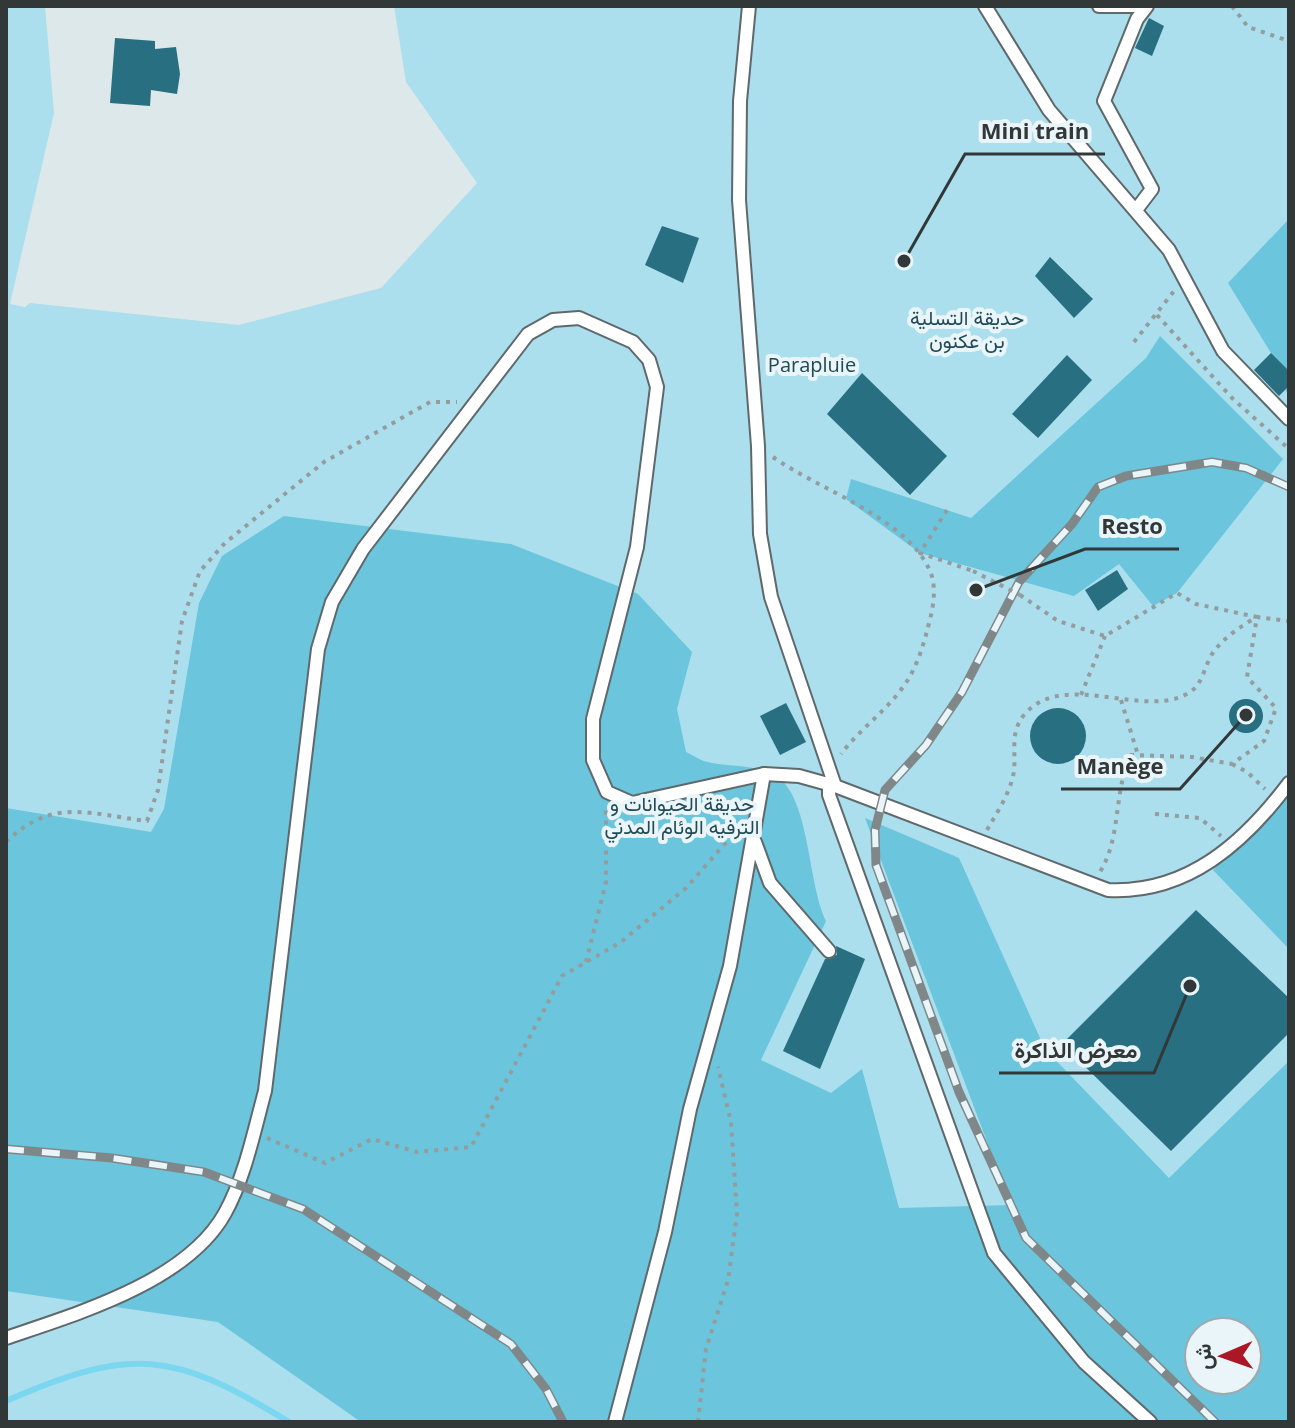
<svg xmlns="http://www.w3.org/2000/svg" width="1295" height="1428" font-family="'Open Sans',Vazirmatn,sans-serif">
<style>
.green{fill:#abdfed;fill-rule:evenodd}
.forest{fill:#6ac5dd;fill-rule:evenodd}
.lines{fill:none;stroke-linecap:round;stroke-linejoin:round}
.stream{stroke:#7bd6ef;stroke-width:6}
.building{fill:#286f81}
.service-casing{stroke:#5f686b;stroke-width:16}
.path{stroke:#949c9e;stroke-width:4;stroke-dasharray:4 6;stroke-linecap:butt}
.service{stroke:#fff;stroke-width:12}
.rail-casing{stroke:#808789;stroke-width:9}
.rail{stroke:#eaf5f9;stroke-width:6;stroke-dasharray:18;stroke-linecap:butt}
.path-bridge{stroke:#949c9e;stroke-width:4;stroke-dasharray:4 6;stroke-linecap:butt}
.labels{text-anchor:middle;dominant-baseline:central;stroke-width:8;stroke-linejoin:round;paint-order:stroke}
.park-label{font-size:20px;fill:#214a55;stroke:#eaf5f9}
.leader{fill:none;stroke:#323738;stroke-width:3}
.callout-dot{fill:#323738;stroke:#eaf5f9;stroke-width:3}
.callout-label{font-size:22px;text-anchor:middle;font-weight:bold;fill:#323738;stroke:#eaf5f9;stroke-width:8;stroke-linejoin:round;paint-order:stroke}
</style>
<rect width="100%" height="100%" fill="#dde8eb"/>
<path class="green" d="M6,6H45L54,113L10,304L25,307L30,303L239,325L381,288L477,183L406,82L394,6H1289V1422H6ZM1199,1332H1247V1380H1199Z"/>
<g class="forest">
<polygon points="1289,219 1289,398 1271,353 1228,283"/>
<polygon points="1160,336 1283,459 1177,593 1153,606 1119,564 1074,596 920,553 846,499 851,479 971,518 1146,358"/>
<path d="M284,516L511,544L638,594L692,652L677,709L686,752C693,755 701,761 708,762C732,768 759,763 780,779C810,804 808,884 826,921L761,1060L831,1093L862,1069L899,1208L1011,1205L865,818L959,858L1045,1049L1169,1178L1289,1061V1422H361L218,1322L6,1291V808L151,832L164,809L199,603L222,556ZM1199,1332H1247V1380H1199Z"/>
<polygon points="1289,794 1289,949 1213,870"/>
</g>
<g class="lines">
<path class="stream" d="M6,1401C132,1346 173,1351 289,1422"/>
</g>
<g class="building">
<polygon points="1149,18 1164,26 1152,56 1135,48"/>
<polygon points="115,38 155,41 155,49 176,47 180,74 177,94 151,90 150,106 110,103"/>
<polygon points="662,226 699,238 683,283 645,265"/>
<polygon points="1050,257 1093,299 1074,318 1035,276"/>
<polygon points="1271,353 1289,371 1289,386 1279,396 1254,370"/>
<polygon points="1067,355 1092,380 1038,438 1012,414"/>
<polygon points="862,373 947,456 910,495 827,414"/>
<polygon points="1117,570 1128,589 1098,611 1085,590"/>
<circle cx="1246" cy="716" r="17"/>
<polygon points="786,703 806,742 780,755 760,716"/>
<circle cx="1058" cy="736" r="28"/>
<polygon points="1196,910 1289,998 1289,1033 1171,1151 1062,1044"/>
<polygon points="836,946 865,959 820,1069 783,1051 825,959 837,955"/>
</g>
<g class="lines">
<g class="service-casing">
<g id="service">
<polyline points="749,6 740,101 739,200 758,446 760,534 771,597 835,786"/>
<polyline points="985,6 1049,110 1169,250 1223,351 1289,419"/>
<polyline points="1099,6 1141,6"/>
<polyline points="1136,210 1152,189 1104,101 1137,19 1147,6"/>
<path d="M764,774L799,776L835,786L1108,890C1187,894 1244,843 1289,783"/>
<polyline points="829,784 829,795 994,1253 1084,1362 1150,1422"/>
<polyline points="755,842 770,883 829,951"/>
<path d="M6,1338C76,1314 187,1282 225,1213C245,1177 254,1131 265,1091L318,649L332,602L363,549L528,334L553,320L579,318L633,342L649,360L657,387L637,547L593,719V760L607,792L632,803L764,774L730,966L690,1109L665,1232L615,1422"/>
</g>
</g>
<g class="path">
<polyline points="1232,6 1248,27 1289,41"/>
<polyline points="1157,315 1232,398 1289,449"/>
<polyline points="1134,342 1174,291"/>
<path d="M773,457C819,490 906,517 930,571C938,589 932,613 927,631C922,650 915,671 903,687C885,712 859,730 841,754"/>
<polyline points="947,510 920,553 973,571"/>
<path d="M1020,595L1058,621L1105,636L1177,593L1196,604L1257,617L1247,677L1276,708L1264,741L1232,764L1192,757L1131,755C1113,792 1122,836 1100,872"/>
<polyline points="1081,695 1105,636"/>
<polyline points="1121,700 1138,755"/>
<polyline points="1232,764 1247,772 1265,789"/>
<polyline points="1155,814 1200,818 1221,836"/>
<path d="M987,830C996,814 1007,798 1012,780C1019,758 1007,736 1024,715C1065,666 1151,725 1194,689C1203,681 1206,662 1214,651C1225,637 1241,626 1257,617L1289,621"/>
<path d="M6,842C52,797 89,814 147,821L158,790L182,621L200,571L225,543L324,462L430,402H457"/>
<polyline points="586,962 606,882 606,810"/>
<polyline points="267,1138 325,1163 372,1139 417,1152 471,1147 562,976 621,942 686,888 736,831"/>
<polyline points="698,1422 706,1349 728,1280 737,1214 731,1122 718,1067"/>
</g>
<use href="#service" class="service"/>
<g class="rail-casing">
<g id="rail">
<polyline points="6,1149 112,1158 204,1172 303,1209 511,1344 546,1389 563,1422"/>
<polyline points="1215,1422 1026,1238 959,1092 876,865 875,830 885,790 926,745 962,692 1019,582 1072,524 1098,487 1126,476 1212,462 1246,468 1289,487"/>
</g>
</g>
<use href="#rail" class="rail"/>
<polyline class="path-bridge" points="973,571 1020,595"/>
</g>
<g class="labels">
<g class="park-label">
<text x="967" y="317">حديقة التسلية<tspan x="967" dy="23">بن عكنون</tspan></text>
<text x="812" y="364">Parapluie</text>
<text x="682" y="803">حديقة الحيوانات و<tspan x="682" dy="23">الترفيه الوئام المدني</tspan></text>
</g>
</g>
<path class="leader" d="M904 261L965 154H1105M976 590L1085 549H1179M1246 715L1180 789H1061M1190 986L1154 1073H999"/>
<g class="callout-dot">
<circle cx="904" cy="261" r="8"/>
<circle cx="976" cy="590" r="8"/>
<circle cx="1246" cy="715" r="8"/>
<circle cx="1190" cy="986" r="8"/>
</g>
<g class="callout-label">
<text x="1035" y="139">Mini train</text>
<text x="1132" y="534">Resto</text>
<text x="1120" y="774">Manège</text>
<text x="1076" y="1058">معرض الذاكرة</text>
</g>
<rect width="1295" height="1428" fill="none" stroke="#323738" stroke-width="16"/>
<g transform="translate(1223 1356) rotate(268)"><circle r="38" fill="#eaf5f9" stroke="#a0a9ac" stroke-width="2"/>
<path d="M0-6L14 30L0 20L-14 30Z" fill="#ac1726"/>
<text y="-12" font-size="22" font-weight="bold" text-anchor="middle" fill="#323738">ش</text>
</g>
</svg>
